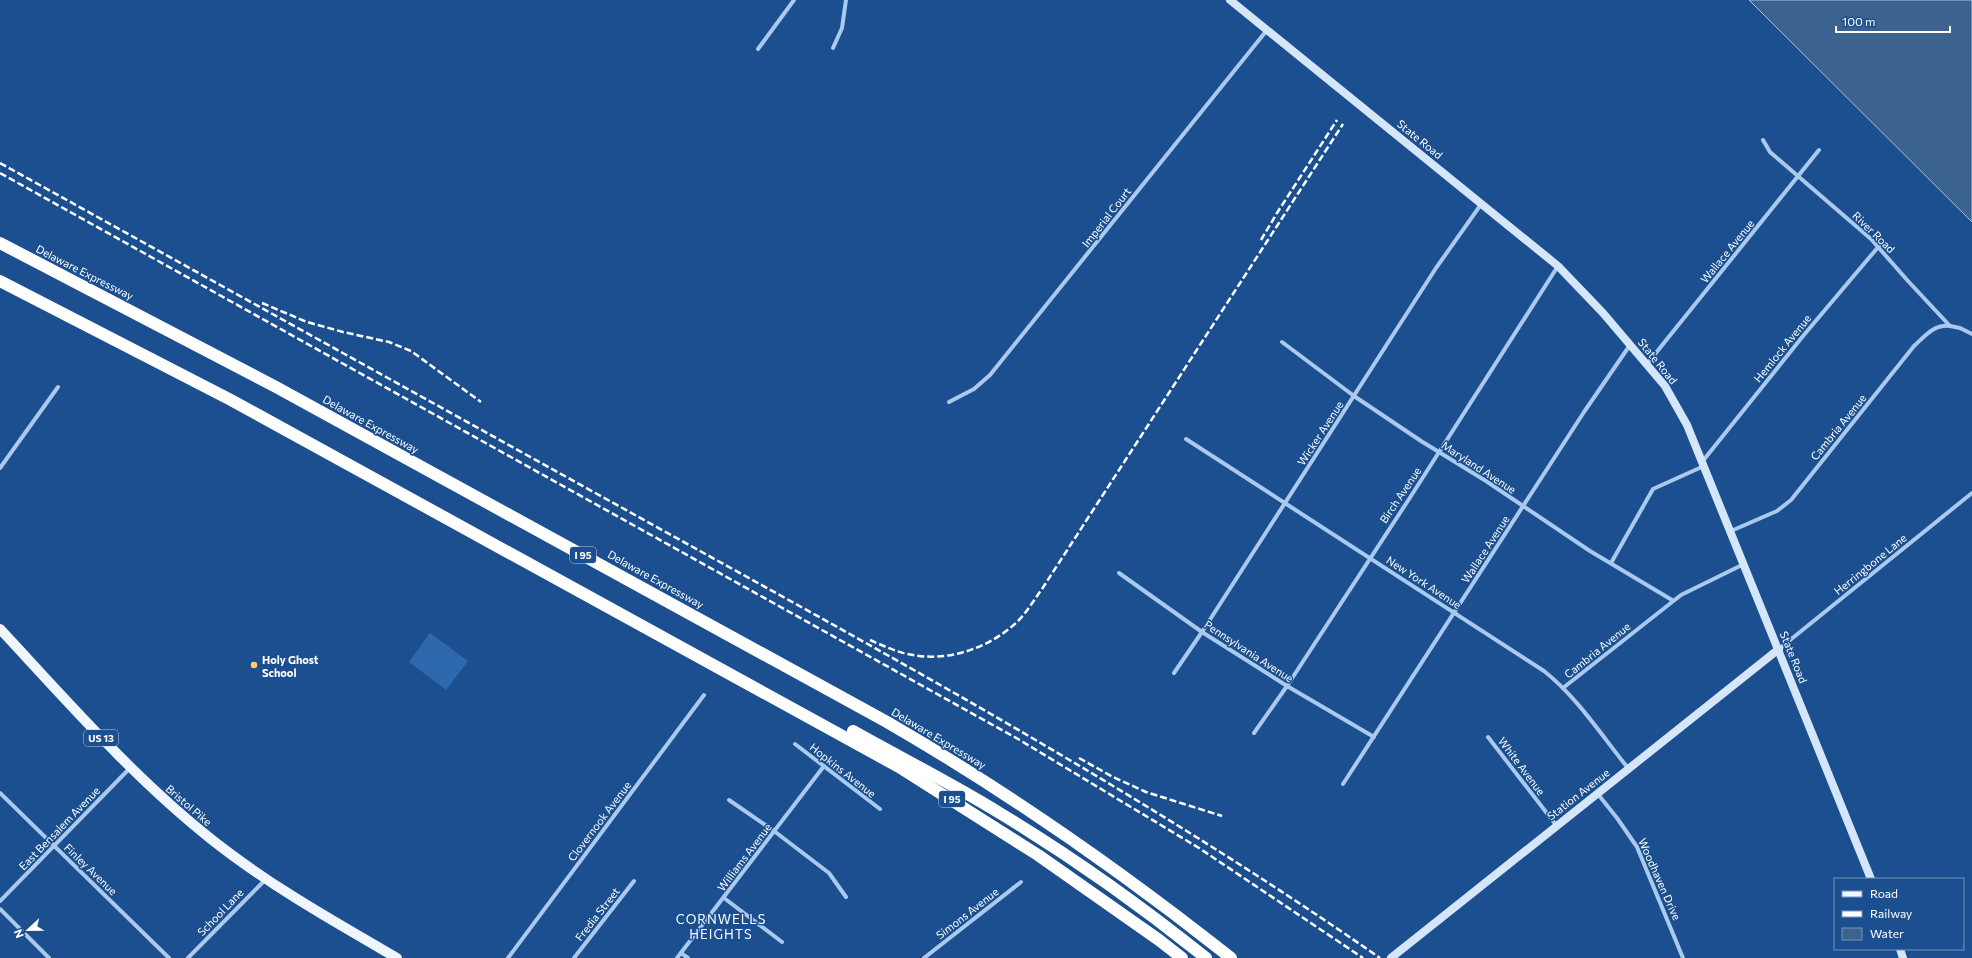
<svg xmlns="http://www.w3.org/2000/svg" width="1972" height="958" font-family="Commissioner,sans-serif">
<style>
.green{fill:#2e69ad}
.water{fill:#3c6290;stroke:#9cc4f0}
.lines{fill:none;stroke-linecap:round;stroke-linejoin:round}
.street{stroke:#a9c9ee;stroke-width:4}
.secondary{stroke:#d6e6fa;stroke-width:8}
.primary{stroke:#f0f6ff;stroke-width:10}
.highway{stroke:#fff;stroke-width:12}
.rail{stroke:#fff;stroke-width:2.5;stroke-dasharray:7 3;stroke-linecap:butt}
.poi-dot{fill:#ffd166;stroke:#1b4f8f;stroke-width:1.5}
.labels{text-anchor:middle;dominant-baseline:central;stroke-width:3;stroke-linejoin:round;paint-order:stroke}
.shield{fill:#1b4f8f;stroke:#bbcadd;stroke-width:1}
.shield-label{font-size:10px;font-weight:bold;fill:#fff}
.street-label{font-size:11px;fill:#fff;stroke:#1b4f8f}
.poi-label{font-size:11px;font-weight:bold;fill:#fff;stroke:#1b4f8f;text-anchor:start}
.quarter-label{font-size:13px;letter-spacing:1px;fill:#fff;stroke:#1b4f8f}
</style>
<rect width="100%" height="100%" fill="#1b4f8f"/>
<polygon class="green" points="430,633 468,661 446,690 409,662"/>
<polygon class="water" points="1749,0 1972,0 1972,222"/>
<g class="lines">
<g class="street">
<polyline points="833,48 842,28 846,0"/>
<polyline points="758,49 794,0"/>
<polyline points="1763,140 1770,152 1871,239 1908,281 1950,326 1960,328 1972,334"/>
<polyline points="1282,342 1354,396 1421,441 1486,481 1590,551 1672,600"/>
<polyline points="1647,364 1819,150"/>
<polyline points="949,402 974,389 990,375 1267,30"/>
<path d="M1186,439L1544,671C1577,697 1602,736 1628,768"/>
<polyline points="1702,462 1803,336 1879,246"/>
<polyline points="0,468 58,387"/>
<path d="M1731,531L1777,511L1791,500L1914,346C1925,336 1934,324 1950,326"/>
<polyline points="1611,563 1653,489 1704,466"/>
<polyline points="1119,573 1202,632 1287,686 1374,737"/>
<polyline points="1779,649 1972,493"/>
<polyline points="1174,673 1202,632 1436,268 1482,203"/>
<polyline points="1563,688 1681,595 1744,564"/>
<polyline points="1254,733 1287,686 1411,496 1558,266"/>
<polyline points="1488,737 1556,825"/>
<polyline points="795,744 880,809"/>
<polyline points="1343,784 1584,412 1630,345"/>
<polyline points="0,793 169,958"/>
<polyline points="1597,793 1617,818 1637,847 1683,958"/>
<polyline points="729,800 774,831 829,873 846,897"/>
<polyline points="724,898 782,942"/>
<polyline points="0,901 130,768"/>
<polyline points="0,909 49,958"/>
<polyline points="681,953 688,958"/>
<polyline points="188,958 265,880"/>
<polyline points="508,958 704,695"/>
<polyline points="574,958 634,881"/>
<polyline points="677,958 824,766"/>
<polyline points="924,958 1021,882"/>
</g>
<g class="secondary">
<polyline points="1230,0 1558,266 1603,313 1665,386 1687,425 1871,879"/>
<polyline points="1900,949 1903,958"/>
<polyline points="1391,958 1779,649"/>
</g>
<path class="primary" d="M0,629C68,702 133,777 211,839C269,885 333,921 397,958"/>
<g class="highway">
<path d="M0,243L276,387L887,722C1008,792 1121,871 1231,958"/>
<polyline points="0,281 231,400 899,767 1038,855 1159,940 1182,958"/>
<path d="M853,731C901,758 951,783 998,812C1071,856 1140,905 1206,958"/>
</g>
<g class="rail">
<path d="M0,163C233,292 467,422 700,551C932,679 1163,807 1380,958"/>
<polyline points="0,173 1018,739 1199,848 1363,958"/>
<polyline points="1261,240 1277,213 1337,120"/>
<polyline points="262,303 307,322 343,332 389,342 411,351 481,402"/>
<path d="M870,640C884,646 898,653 913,655C950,662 991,647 1018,621C1027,612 1034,600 1042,589L1343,124"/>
<polyline points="1079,758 1113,777 1146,792 1222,816"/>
</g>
</g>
<circle class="poi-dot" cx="254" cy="665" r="4"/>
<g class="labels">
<g class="shield">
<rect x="570" y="547" width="26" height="16" rx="3"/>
<rect x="84" y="730" width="34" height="16" rx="3"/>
<rect x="939" y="791" width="26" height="16" rx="3"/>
</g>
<g class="shield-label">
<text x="583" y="555">I 95</text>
<text x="101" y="738">US 13</text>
<text x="952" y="799">I 95</text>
</g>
<g class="street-label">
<text transform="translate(1420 139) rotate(39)">State Road</text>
<text transform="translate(1106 217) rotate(-52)">Imperial Court</text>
<text transform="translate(1874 232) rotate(44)">River Road</text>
<text transform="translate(1727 251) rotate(-51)">Wallace Avenue</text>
<text transform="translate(85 272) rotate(27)">Delaware Expressway</text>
<text transform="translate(1782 348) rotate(-51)">Hemlock Avenue</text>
<text transform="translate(1658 361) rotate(51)">State Road</text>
<text transform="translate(371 424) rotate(29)">Delaware Expressway</text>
<text transform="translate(1838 427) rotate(-51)">Cambria Avenue</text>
<text transform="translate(1320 433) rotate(-57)">Wicker Avenue</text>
<text transform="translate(1479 467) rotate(33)">Maryland Avenue</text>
<text transform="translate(1400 495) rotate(-56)">Birch Avenue</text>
<text transform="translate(1485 549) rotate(-57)">Wallace Avenue</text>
<text transform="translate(1870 564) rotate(-39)">Herringbone Lane</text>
<text transform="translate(656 579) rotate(29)">Delaware Expressway</text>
<text transform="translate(1424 582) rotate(33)">New York Avenue</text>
<text transform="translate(1597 650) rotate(-39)">Cambria Avenue</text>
<text transform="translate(1249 651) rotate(33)">Pennsylvania Avenue</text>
<text transform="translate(1794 657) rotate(68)">State Road</text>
<text transform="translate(939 738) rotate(31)">Delaware Expressway</text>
<text transform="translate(1522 766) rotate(53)">White Avenue</text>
<text transform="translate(843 770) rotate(38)">Hopkins Avenue</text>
<text transform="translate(1578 794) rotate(-38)">Station Avenue</text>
<text transform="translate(189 805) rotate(41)">Bristol Pike</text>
<text transform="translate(599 821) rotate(-53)">Clovernook Avenue</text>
<text transform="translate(59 828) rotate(-46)">East Bensalem Avenue</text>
<text transform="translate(744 857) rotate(-53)">Williams Avenue</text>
<text transform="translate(91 869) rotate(44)">Finley Avenue</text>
<text transform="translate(1660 879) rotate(66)">Woodhaven Drive</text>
<text transform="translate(220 912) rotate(-46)">School Lane</text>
<text transform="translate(967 913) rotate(-38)">Simons Avenue</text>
<text transform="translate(597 914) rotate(-52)">Fredia Street</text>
</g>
<g class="poi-label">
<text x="262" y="659">Holy Ghost<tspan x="262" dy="13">School</tspan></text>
</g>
<g class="quarter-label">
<text x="721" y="919">CORNWELLS<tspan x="721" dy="15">HEIGHTS</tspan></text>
</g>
</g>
<rect x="1834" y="878" width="130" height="72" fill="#1b4f8f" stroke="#7695bc"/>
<rect x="1842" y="891" width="20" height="6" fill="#f0f6ff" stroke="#7695bc"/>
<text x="1870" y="898" font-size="12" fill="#ffffff">Road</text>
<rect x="1842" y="911" width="20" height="6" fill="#ffffff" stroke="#7695bc"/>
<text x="1870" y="918" font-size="12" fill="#ffffff">Railway</text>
<rect x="1842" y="928" width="20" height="12" fill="#3c6290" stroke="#7695bc"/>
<text x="1870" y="938" font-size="12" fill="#ffffff">Water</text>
<g transform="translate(28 930) rotate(248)" stroke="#1b4f8f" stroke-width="3" paint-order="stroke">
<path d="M0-3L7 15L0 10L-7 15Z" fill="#ffffff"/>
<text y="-6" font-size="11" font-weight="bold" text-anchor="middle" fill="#ffffff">N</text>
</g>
<path d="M1836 26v6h114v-6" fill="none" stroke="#ffffff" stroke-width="2"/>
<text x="1842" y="26" font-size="12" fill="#ffffff" stroke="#1b4f8f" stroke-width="3" paint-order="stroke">100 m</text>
</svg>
